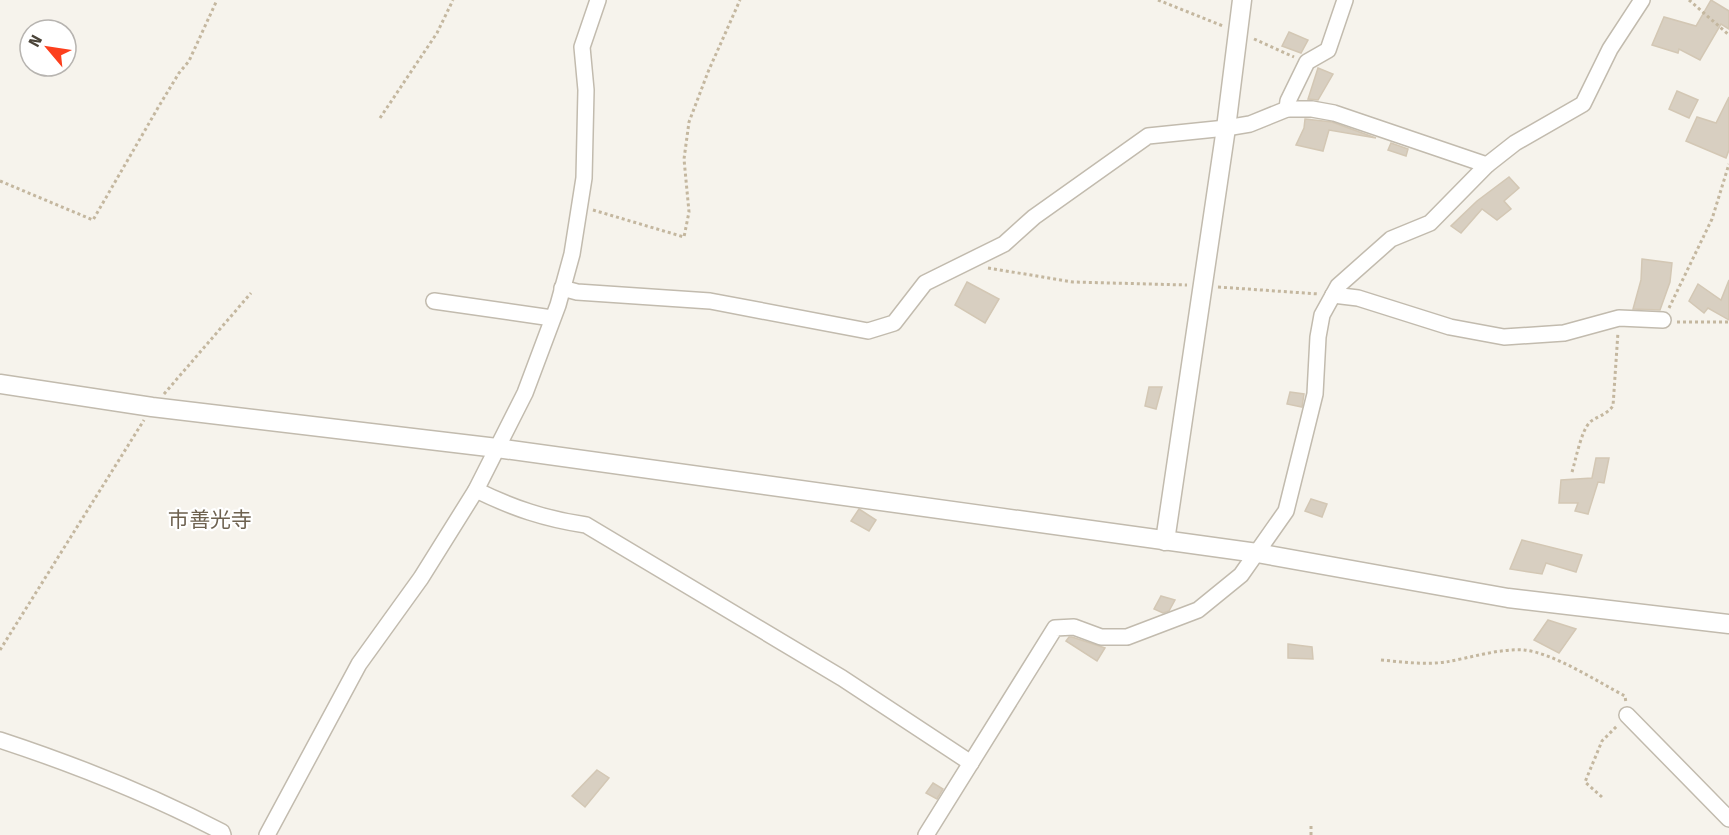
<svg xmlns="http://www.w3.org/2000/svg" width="1729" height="835" font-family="'Fira Sans','Noto Sans JP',sans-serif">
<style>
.building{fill:#d8cfc1;stroke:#d3c7b4;stroke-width:1.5}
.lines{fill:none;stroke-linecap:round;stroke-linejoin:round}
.minor-casing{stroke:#c2bbae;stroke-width:18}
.tertiary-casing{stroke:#c2bbae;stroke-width:21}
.path{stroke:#c4b79f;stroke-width:3;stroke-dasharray:3 3;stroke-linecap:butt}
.minor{stroke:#fff;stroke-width:15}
.tertiary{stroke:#fff;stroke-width:18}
.labels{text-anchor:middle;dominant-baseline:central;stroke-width:4.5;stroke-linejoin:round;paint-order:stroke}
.quarter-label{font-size:21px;fill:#6e6250;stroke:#fff}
</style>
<rect width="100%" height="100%" fill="#f6f3ec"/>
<g class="building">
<polygon points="1711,0 1729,11 1729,29 1721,24 1700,60 1679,49 1678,53 1652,45 1664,17 1696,26"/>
<polygon points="1289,32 1308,40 1301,53 1282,46"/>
<polygon points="1318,68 1333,74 1318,100 1308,99"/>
<polygon points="1677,91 1698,100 1689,118 1669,109"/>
<polygon points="1729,97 1729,150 1726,158 1686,141 1697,117 1716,123"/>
<polygon points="1305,119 1332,122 1376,138 1329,130 1323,151 1296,145 1304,128"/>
<polygon points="1391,143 1408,149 1406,156 1388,150"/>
<polygon points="1509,177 1519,188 1504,201 1511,209 1497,220 1482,209 1461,233 1451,226 1477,201"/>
<polygon points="1642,259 1672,263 1670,282 1660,310 1633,309 1641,280"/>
<polygon points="1729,280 1729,320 1708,308 1704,313 1689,301 1698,284 1721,300"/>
<polygon points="967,282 999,299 985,323 955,305"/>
<polygon points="1149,387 1162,387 1156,409 1145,406"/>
<polygon points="1290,392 1304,394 1302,407 1287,404"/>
<polygon points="1596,458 1609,458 1604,483 1598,482 1588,514 1575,511 1578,503 1559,503 1561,480 1592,478"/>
<polygon points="1311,499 1327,504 1322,517 1305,511"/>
<polygon points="859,509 876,520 869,531 851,521"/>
<polygon points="1522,540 1582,555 1576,572 1546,563 1542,574 1510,569"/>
<polygon points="1161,596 1175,600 1169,611 1163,613 1154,609"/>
<polygon points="1548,620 1576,629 1559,653 1534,640"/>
<polygon points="1069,637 1072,637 1105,648 1097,661 1066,641"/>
<polygon points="1288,644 1312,647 1313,659 1288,658"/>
<polygon points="597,770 609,778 585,807 572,796"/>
<polygon points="933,783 943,789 937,799 926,793"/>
</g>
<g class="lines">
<g class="minor-casing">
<g id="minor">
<polyline points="1287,109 1288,101 1307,62 1328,50 1345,0"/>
<polyline points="562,288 577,292 710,301 868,331 894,323 925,283 1004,244 1034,217 1148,136 1226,128 1250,124 1287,109 1312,109 1334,113 1487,165"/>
<polyline points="1333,295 1358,298 1450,327 1504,337 1564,333 1619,318 1663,320"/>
<polyline points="434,301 552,318"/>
<path d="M476,490C513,508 545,519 586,525L842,678L971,763"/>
<polyline points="1627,715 1729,819"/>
<path d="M0,740C76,765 151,795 222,832L223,835"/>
<polyline points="267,835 359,664 421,578 476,490 525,393 558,305 572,254 584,178 586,90 582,47 598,0"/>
<polyline points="926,835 1055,628 1074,627 1101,637 1127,637 1198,610 1241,575 1286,511 1315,394 1318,337 1322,315 1338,286 1391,239 1430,223 1487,165 1515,143 1583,104 1610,49 1642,0"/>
</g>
</g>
<g class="tertiary-casing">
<g id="tertiary">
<polyline points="0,384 152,407 497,448 1257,553 1508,598 1729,624"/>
<polyline points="1165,541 1226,128 1242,0"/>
</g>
</g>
<g class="path">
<polyline points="1158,0 1223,26"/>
<polyline points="1689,0 1729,35"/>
<polyline points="1254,39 1294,57"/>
<polyline points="380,118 437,33 453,0"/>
<polyline points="0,181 93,220 159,106 179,73 189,61 217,0"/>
<polyline points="593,210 684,237 689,212 684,159 689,122 708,72 740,0"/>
<polyline points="988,268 1073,282 1187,285"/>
<polyline points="1218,287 1319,294"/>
<polyline points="1669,308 1712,219 1729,164"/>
<polyline points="1677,322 1729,322"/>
<polyline points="164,394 251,293"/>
<path d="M1572,472C1576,459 1581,431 1590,422C1597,416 1605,416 1613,406L1618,332"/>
<polyline points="0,650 144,420"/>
<path d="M1381,660C1403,662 1425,665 1446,662C1469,658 1501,648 1524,650C1554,653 1598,682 1625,696L1626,703"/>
<polyline points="1602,797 1585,782 1602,741 1617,726"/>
<polyline points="1311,835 1311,825"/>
</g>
<use href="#minor" class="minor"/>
<use href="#tertiary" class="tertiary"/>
</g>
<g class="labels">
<g class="quarter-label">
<text x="210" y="520">市善光寺</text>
</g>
</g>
<g transform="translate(48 48) rotate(299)"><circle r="28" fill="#ffffff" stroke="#b7b4b0" stroke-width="1.5"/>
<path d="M0-4.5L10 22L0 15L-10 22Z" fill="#fc3f1d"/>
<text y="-9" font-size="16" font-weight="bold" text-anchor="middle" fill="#4b4439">N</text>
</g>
</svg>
